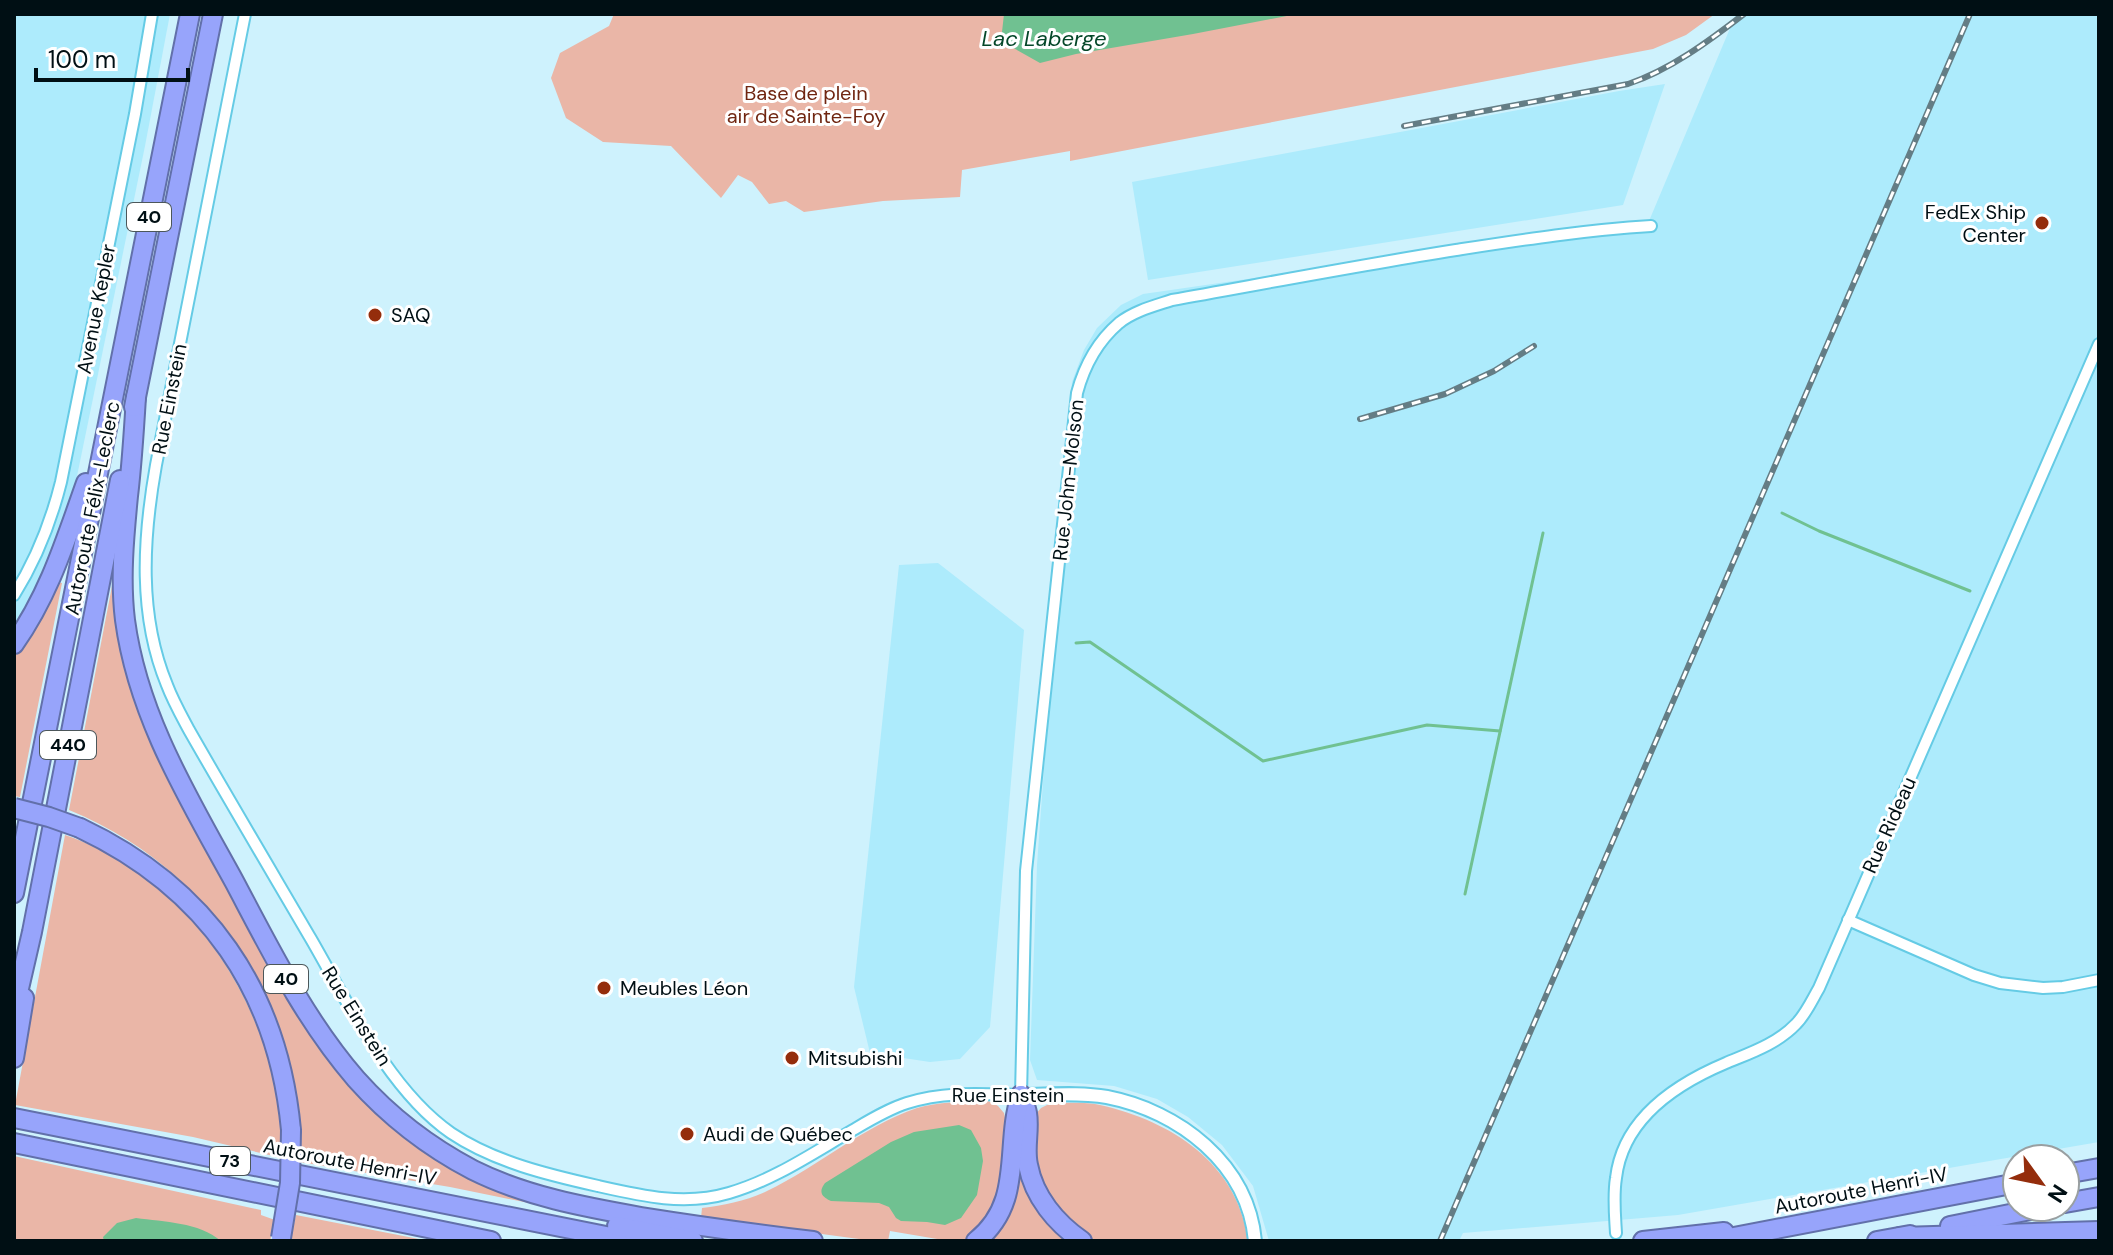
<svg xmlns="http://www.w3.org/2000/svg" width="2113" height="1255" font-family="'DM Sans',sans-serif">
<style>
.built{fill:#adebfc}
.green{fill:#eab6a7}
.water{fill:#70c191}
.lines{fill:none;stroke-linecap:round;stroke-linejoin:round}
.stream{stroke:#70c191;stroke-width:3}
.minor-casing{stroke:#65cbe5;stroke-width:14}
.tertiary-casing{stroke:#65cbe5;stroke-width:16}
.motorway-casing{stroke:#6270aa;stroke-width:22}
.minor{stroke:#fff;stroke-width:10}
.tertiary{stroke:#fff;stroke-width:12}
.motorway{stroke:#97a4fb;stroke-width:18}
.rail-casing{stroke:#647d85;stroke-width:6}
.rail{stroke:#fff;stroke-width:3;stroke-dasharray:9;stroke-linecap:butt}
.motorway-bridge-casing{stroke:#6270aa;stroke-width:22;stroke-linecap:butt}
.motorway-bridge{stroke:#97a4fb;stroke-width:18}
.poi-dot{fill:#942d0c;stroke:#fff;stroke-width:3}
.labels{text-anchor:middle;dominant-baseline:central;stroke-width:6;stroke-linejoin:round;paint-order:stroke}
.shield{fill:#fff;stroke:#4c575a;stroke-width:2}
.shield-label{font-size:18px;font-weight:bold;fill:#000f14}
.park-label{font-size:20px;fill:#702611;stroke:#fff}
.poi-label{font-size:20px;fill:#000f14;stroke:#fff;text-anchor:start}
.street-label{font-size:20px;fill:#000f14;stroke:#fff}
.water-label{font-size:22px;font-style:italic;fill:#054729;stroke:#fff}
</style>
<rect width="100%" height="100%" fill="#cef2fd"/>
<g class="built">
<polygon points="14,14 170,14 145,146 76,481 62,528 39,587 14,629"/>
<polygon points="1736,14 2099,14 2099,1142 1678,1215 1463,1233 1459,1241 1269,1241 1253,1186 1222,1145 1188,1117 1157,1099 1114,1086 1037,1080 1030,1060 1037,865 1072,382 1084,350 1097,328 1121,305 1143,294 1649,221"/>
<polygon points="1665,84 1623,205 1148,280 1132,182 1619,91"/>
<polygon points="938,563 1024,630 990,1027 960,1059 930,1062 870,1053 854,987 899,565"/>
</g>
<g class="green">
<polygon points="614,14 1715,14 1686,35 1653,49 1070,161 1070,151 962,170 960,197 883,201 804,212 786,201 769,204 752,182 738,175 721,198 671,146 603,142 566,118 551,78 560,53 609,26"/>
<polygon points="56,582 62,583 20,797 14,796 14,655 22,645"/>
<path d="M112,586L117,587L132,688L143,723L161,759L344,1078L534,1202V1204L450,1187L300,1162C304,1008 212,868 69,810Z"/>
<path d="M65,835C178,873 257,982 277,1097C280,1117 283,1138 282,1158L193,1137L15,1105Z"/>
<path d="M984,1100L991,1102L998,1106L1004,1113L1006,1122L1004,1171L992,1212L980,1228L964,1240L949,1241L890,1231L888,1241H874L701,1218L702,1208C724,1205 747,1201 767,1191C819,1166 862,1127 917,1108C938,1102 963,1102 984,1100Z"/>
<path d="M1057,1103C1071,1103 1086,1102 1100,1105C1171,1121 1238,1163 1248,1241H1096L1079,1233L1044,1191L1033,1155L1035,1115L1041,1108L1049,1104Z"/>
<polygon points="14,1156 261,1210 261,1215 275,1220 270,1241 14,1241"/>
<polygon points="1024,1173 1041,1213 1067,1241 984,1241 1016,1175"/>
<polygon points="296,1215 429,1241 290,1241"/>
</g>
<g class="water">
<polygon points="1004,14 1297,14 1193,34 1076,54 1040,63 1001,41"/>
<path d="M959,1125L971,1130L981,1148L983,1161L977,1195L961,1218L945,1225L927,1222L901,1221L896,1218L889,1207L879,1203L831,1201C822,1197 818,1192 825,1183L891,1142L914,1132Z"/>
<path d="M136,1218C164,1222 199,1222 221,1241H104L103,1237L117,1223Z"/>
</g>
<g class="lines">
<g class="stream">
<polyline points="1782,513 1819,531 1970,591"/>
<polyline points="1076,643 1090,642 1263,761 1427,725 1500,731"/>
<polyline points="1465,894 1543,533"/>
</g>
<g class="minor-casing">
<g id="minor">
<path d="M245,14L156,465C143,538 138,615 167,685C173,701 181,715 189,730C229,800 270,869 311,939C348,1003 390,1091 451,1133C494,1162 549,1175 598,1186C642,1196 685,1206 729,1193C774,1180 813,1153 853,1130C870,1120 888,1109 907,1103C944,1091 982,1094 1021,1095L1026,871L1077,393C1084,367 1098,341 1119,323C1134,311 1154,306 1172,300C1267,283 1361,265 1456,250C1521,240 1585,230 1651,226"/>
<path d="M14,595C36,560 51,522 61,482L135,114L152,14"/>
<polyline points="1848,920 1974,975 2000,983 2043,988 2063,987 2099,980"/>
<path d="M1616,1233C1615,1215 1613,1196 1616,1178C1623,1118 1676,1084 1726,1063C1750,1053 1777,1044 1796,1024C1806,1014 1812,1000 1819,988L2099,344"/>
</g>
</g>
<g class="tertiary-casing">
<path id="tertiary" d="M1021,1095C1049,1095 1079,1092 1107,1097C1179,1111 1248,1164 1255,1241"/>
</g>
<g class="motorway-casing">
<g id="motorway">
<path d="M136,397C134,430 132,463 128,496C124,537 120,579 125,620C138,717 189,799 235,883C271,951 305,1020 356,1079C389,1116 429,1147 473,1170C525,1196 584,1207 641,1217C698,1226 756,1234 813,1241"/>
<polyline points="134,407 213,14"/>
<path d="M14,644C49,595 66,539 86,483"/>
<path d="M80,828C207,888 278,991 291,1130"/>
<polyline points="14,893 190,14"/>
<polyline points="14,1010 32,932 120,480"/>
<polyline points="14,1058 24,998"/>
<path d="M1021,1095C1023,1101 1026,1107 1027,1113C1030,1130 1024,1148 1028,1165C1034,1197 1056,1223 1082,1241"/>
<polyline points="14,1118 631,1241"/>
<polyline points="14,1143 491,1241"/>
<polyline points="2065,1174 2099,1168"/>
<polyline points="2065,1203 2099,1197"/>
<polyline points="617,1226 693,1241"/>
<polyline points="1950,1226 2045,1207"/>
<polyline points="1900,1237 2099,1231"/>
<path d="M976,1241C1025,1202 1004,1146 1021,1095"/>
<polyline points="1643,1241 1724,1232"/>
<polyline points="1713,1241 2017,1183"/>
<polyline points="1877,1241 1910,1235"/>
</g>
</g>
<use href="#minor" class="minor"/>
<use href="#tertiary" class="tertiary"/>
<use href="#motorway" class="motorway"/>
<g class="rail-casing">
<g id="rail">
<path d="M1404,126L1628,84C1670,70 1709,41 1744,14"/>
<polyline points="1360,419 1445,394 1494,371 1534,346"/>
<polyline points="1440,1241 1970,14"/>
</g>
</g>
<use href="#rail" class="rail"/>
<g class="motorway-bridge-casing">
<g id="motorway-bridge">
<polyline points="14,808 49,817 80,828"/>
<polyline points="281,1238 290,1183 291,1130"/>
</g>
</g>
<use href="#motorway-bridge" class="motorway-bridge"/>
</g>
<g class="poi-dot">
<circle cx="2042" cy="223" r="8"/>
<circle cx="375" cy="315" r="8"/>
<circle cx="604" cy="988" r="8"/>
<circle cx="792" cy="1058" r="8"/>
<circle cx="687" cy="1134" r="8"/>
</g>
<g class="labels">
<g class="shield">
<rect x="127" y="203" width="44" height="28" rx="6"/>
<rect x="40" y="731" width="56" height="28" rx="6"/>
<rect x="264" y="965" width="44" height="28" rx="6"/>
<rect x="210" y="1147" width="40" height="28" rx="6"/>
</g>
<g class="shield-label">
<text x="149" y="217">40</text>
<text x="68" y="745">440</text>
<text x="286" y="979">40</text>
<text x="230" y="1161">73</text>
</g>
<g class="park-label">
<text x="806" y="93">Base de plein<tspan x="806" dy="23">air de Sainte-Foy</tspan></text>
</g>
<g class="poi-label">
<text x="2026" y="212" text-anchor="end">FedEx Ship<tspan x="2026" dy="23">Center</tspan></text>
<text x="391" y="315">SAQ</text>
<text x="620" y="988">Meubles Léon</text>
<text x="808" y="1058">Mitsubishi</text>
<text x="703" y="1134">Audi de Québec</text>
</g>
<g class="street-label">
<text transform="translate(96 309) rotate(-79)">Avenue Kepler</text>
<text transform="translate(169 399) rotate(-79)">Rue Einstein</text>
<text transform="translate(1068 480) rotate(-84)">Rue John-Molson</text>
<text transform="translate(92 508) rotate(-79)">Autoroute Félix-Leclerc</text>
<text transform="translate(1889 825) rotate(-66)">Rue Rideau</text>
<text transform="translate(357 1016) rotate(58)">Rue Einstein</text>
<text x="1008" y="1095">Rue Einstein</text>
<text transform="translate(350 1162) rotate(11)">Autoroute Henri-IV</text>
<text transform="translate(1861 1190) rotate(-11)">Autoroute Henri-IV</text>
</g>
<g class="water-label">
<text x="1044" y="38">Lac Laberge</text>
</g>
</g>
<rect width="2113" height="1255" fill="none" stroke="#000f14" stroke-width="32"/>
<g transform="translate(2041 1183) rotate(123)"><circle r="38" fill="#ffffff" stroke="#999fa1" stroke-width="2"/>
<path d="M0-6L14 30L0 20L-14 30Z" fill="#942d0c"/>
<text y="-12" font-size="22" font-weight="bold" text-anchor="middle" fill="#000f14">N</text>
</g>
<path d="M36 68v12h152v-12" fill="none" stroke="#000f14" stroke-width="4"/>
<text x="48" y="68" font-size="24" fill="#000f14" stroke="#ffffff" stroke-width="6" paint-order="stroke">100 m</text>
</svg>
